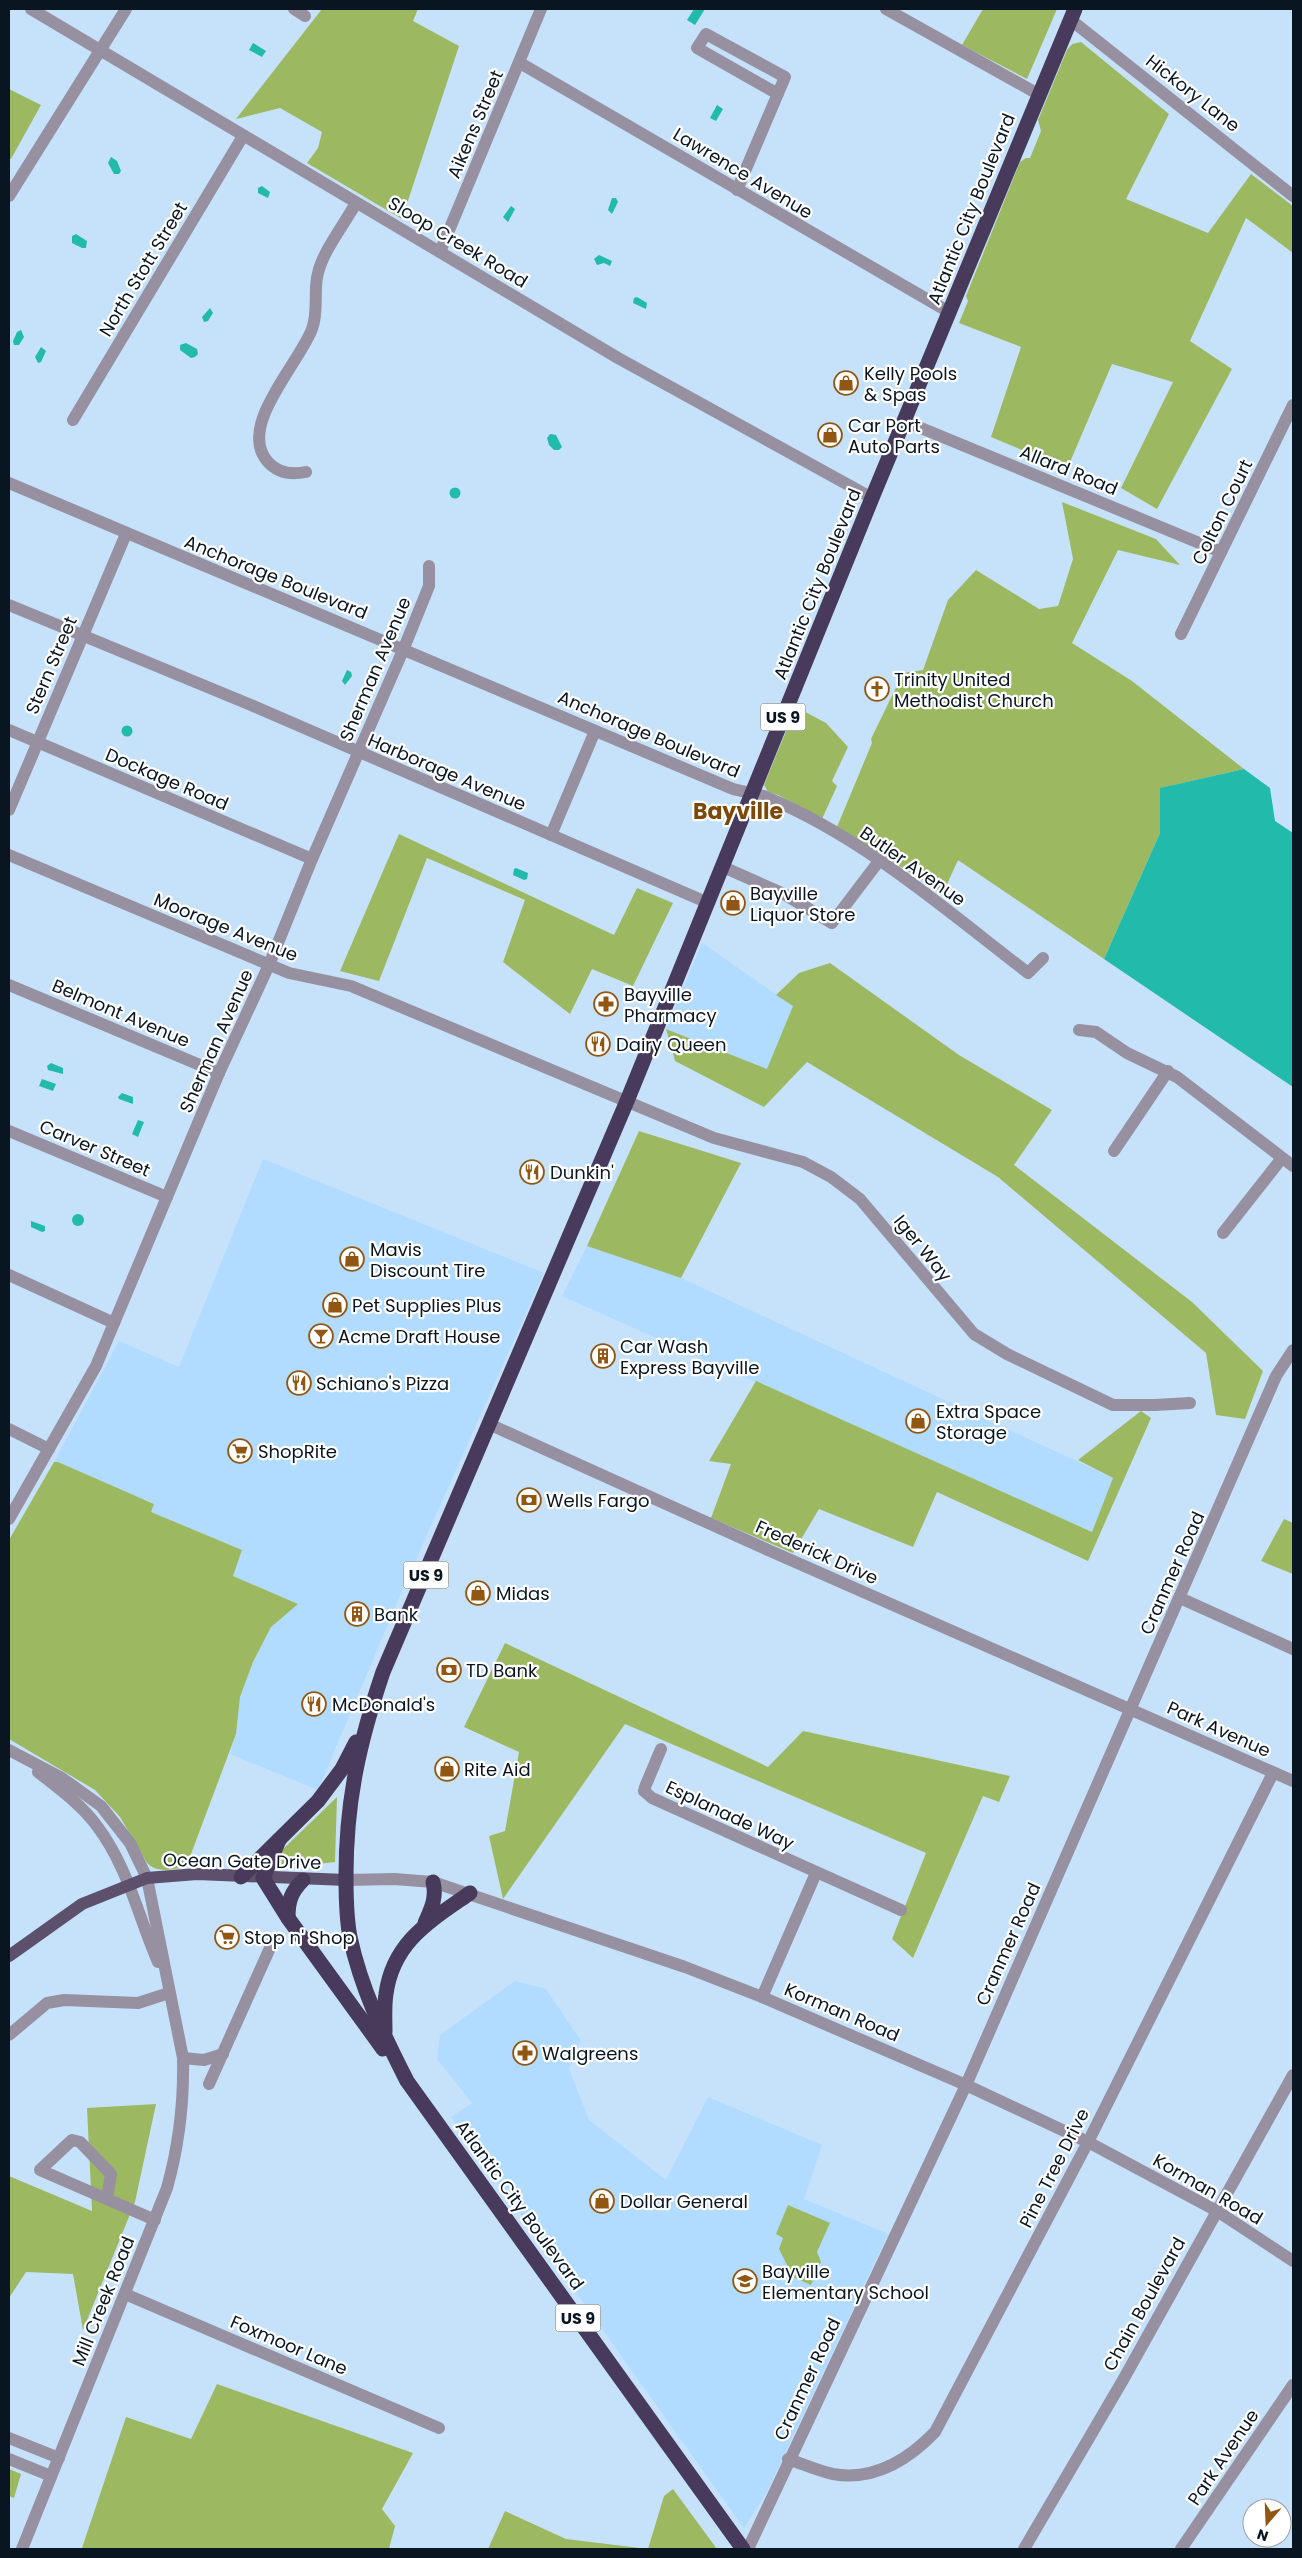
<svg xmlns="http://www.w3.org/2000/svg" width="1302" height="2558" font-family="Poppins,sans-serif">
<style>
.built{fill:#b1dbff}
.green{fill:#9cb962}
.water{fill:#21baab}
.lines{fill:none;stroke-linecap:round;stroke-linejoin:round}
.minor{stroke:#9790a1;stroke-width:12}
.major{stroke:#5d506d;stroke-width:12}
.highway{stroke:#483a5a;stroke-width:15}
.labels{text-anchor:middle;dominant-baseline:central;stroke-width:4.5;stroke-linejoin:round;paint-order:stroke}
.shield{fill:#fff;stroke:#535c64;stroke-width:1}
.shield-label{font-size:16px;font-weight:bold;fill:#091621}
.street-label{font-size:18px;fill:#091621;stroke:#fff}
.poi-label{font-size:18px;fill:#091621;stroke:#fff;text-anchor:start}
.district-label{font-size:22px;font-weight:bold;fill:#7c4906;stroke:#fff}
</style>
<rect width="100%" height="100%" fill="#c6e2fb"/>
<g class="built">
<polygon points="702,943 793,1006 767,1070 666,1029"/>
<polygon points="263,1159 544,1273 404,1586 318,1790 230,1754 236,1734 240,1697 253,1662 271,1627 297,1604 233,1576 242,1550 150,1512 154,1503 104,1484 58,1462 54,1462 119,1341 179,1367"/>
<polygon points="587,1246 681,1278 1113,1478 1092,1532 562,1296"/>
<polygon points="515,1981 546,1989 581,2041 569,2069 589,2120 666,2180 708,2097 822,2145 804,2199 888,2234 767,2492 744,2528 451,2117 472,2103 437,2059 440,2035"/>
</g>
<g class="green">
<polygon points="322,9 418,9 413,21 459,46 402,219 307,163 318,148 322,132 280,108 236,119"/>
<polygon points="983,9 1057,9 1027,79 962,45"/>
<polygon points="1081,42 1169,114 1126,199 1208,233 1251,174 1293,206 1293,253 1246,218 1190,341 1232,369 1157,509 1121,488 1173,382 1112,364 1067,469 991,437 1021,347 959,323 968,301 966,296 1020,162 1026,158 1030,158 1041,131 1038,120 1067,50 1072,44"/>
<polygon points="9,89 41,105 11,159 9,159"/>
<polygon points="1062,502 1156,539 1180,565 1118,550 1072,643 1132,681 1244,769 1161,788 1160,833 1104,959 958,860 943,893 837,827 872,743 871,739 903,673 923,670 948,600 976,570 1039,609 1058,606 1073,559"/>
<polygon points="796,707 826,723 848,747 832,781 837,786 822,819 778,795 768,792 764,785"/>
<polygon points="399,834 614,935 637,888 673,903 633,986 592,969 570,1014 503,962 525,900 427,858 379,981 340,971"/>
<polygon points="830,963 959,1055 1052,1110 1014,1165 1192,1302 1263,1371 1245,1419 1216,1415 1206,1353 998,1177 807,1062 764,1107 675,1061 666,1029 767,1069 793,1006 776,995 799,973"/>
<polygon points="639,1131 741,1163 681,1278 587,1246"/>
<polygon points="756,1381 1092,1532 1113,1478 1078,1460 1141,1411 1151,1418 1088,1561 937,1492 913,1547 819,1509 793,1553 711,1518 731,1464 709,1461"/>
<path d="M54,1462H58L154,1504L151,1512L242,1550L233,1576L298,1604L271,1627L253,1662L240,1697L236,1734L191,1854L190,1864L187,1867C173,1869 158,1874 147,1863L120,1817L95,1790L9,1739V1540Z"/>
<polygon points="1284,1519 1293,1523 1293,1574 1261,1561"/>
<polygon points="505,1643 768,1767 803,1731 1010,1776 999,1802 983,1796 913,1958 892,1939 926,1853 625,1724 503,1899 489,1836 505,1831 519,1752 464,1727"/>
<polygon points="337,1797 335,1862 310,1865 276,1864 282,1850"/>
<polygon points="156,2104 135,2202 83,2330 73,2274 26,2272 9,2298 9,2176 92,2211 87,2108"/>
<polygon points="788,2205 830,2223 817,2252 821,2262 811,2285 793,2277 779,2249 783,2238 776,2234"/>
<polygon points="217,2384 413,2453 382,2509 395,2526 389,2549 82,2548 126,2417 191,2439"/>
<polygon points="9,2469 21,2474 14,2498 9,2496"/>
<polygon points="673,2489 717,2549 488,2549 505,2511 566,2539 648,2549 664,2496"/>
</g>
<g class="water">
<polygon points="694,9 705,9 695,25 687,20"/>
<polygon points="253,43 266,51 262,57 249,50"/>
<polygon points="717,105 723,109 716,121 710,118"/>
<polygon points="111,157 117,161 121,171 119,174 114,174 108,163"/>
<polygon points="262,186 270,192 268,198 258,193 258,188"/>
<polygon points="612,198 616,198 618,202 612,214 608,210"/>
<polygon points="511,206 515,209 508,222 503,217"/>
<polygon points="76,234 87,241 86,248 82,248 72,243 72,236"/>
<polygon points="599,255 612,261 610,266 604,263 597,265 594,259"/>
<polygon points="637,297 647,303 646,309 633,303 634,298"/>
<polygon points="210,308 213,313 208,321 204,322 202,317"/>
<polygon points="21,330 24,337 19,345 14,345 13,341 17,332"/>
<polygon points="186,343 197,349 198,354 195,357 191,358 180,350 180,345"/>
<polygon points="41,347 46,351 41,362 38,363 35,357"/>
<polygon points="550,434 556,435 562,447 559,450 554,450 549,445 547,438"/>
<circle cx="455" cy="493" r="5.5"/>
<polygon points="347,670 351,672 352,676 345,685 342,681"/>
<circle cx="127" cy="731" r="5.5"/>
<polygon points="1244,769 1270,788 1275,821 1293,833 1293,1087 1104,959 1160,833 1160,788"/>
<polygon points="516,868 528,873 527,879 524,880 513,875 514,869"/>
<polygon points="51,1063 63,1068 63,1074 48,1070 47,1066"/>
<polygon points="42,1079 56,1084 53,1091 39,1086"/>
<polygon points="122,1093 133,1097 133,1104 119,1099 118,1097"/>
<polygon points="138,1120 144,1122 138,1137 132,1134"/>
<circle cx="78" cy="1220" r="6"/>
<polygon points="31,1221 45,1226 45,1231 42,1232 31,1227"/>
</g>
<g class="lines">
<g class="minor">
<polyline points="31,9 618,358 872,498"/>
<polyline points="294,9 305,16"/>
<polyline points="886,9 1038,94"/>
<polyline points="1071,20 1293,196"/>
<polyline points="520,63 949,312"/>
<polyline points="737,190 785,77 706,34 697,48 778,94"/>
<polyline points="9,196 126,9"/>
<polyline points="440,252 541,9"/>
<polyline points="73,420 243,136"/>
<polyline points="904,421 1221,552"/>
<path d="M306,472C292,475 278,473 268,462C236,427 299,364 312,329C319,311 313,291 318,273C323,251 345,223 356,203"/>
<path d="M9,483L733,789C744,792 756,793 766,797C863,837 946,910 1028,973L1043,958"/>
<polyline points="9,605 251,705 706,902"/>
<polyline points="1181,634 1293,405"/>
<polyline points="9,730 312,859"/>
<polyline points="9,810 126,534"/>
<polyline points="551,835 595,731"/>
<polyline points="9,855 289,973 351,986 714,1138 803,1162 831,1177 860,1199 974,1334 1007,1354 1113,1405 1155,1405 1190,1403"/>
<polyline points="721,866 784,894 832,923 879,861"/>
<polyline points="9,985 219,1073"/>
<polyline points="1079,1030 1096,1032 1127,1053 1177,1077 1293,1166"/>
<polyline points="9,1131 167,1197"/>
<polyline points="1114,1151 1168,1071"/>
<polyline points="1223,1233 1282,1158"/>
<polyline points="9,1275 114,1323"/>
<polyline points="491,1425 768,1550 1293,1781"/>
<polyline points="9,1429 49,1449"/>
<polyline points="9,1519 96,1366 219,1073 269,965 312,859 404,648 429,586 429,566"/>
<polyline points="1180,1598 1293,1649"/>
<polyline points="661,1749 645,1787 644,1791 652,1798 901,1910"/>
<path d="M9,1750L62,1778L101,1806L130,1843L147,1878L183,2058C184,2102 179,2145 167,2188L22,2549"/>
<path d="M38,1772C58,1788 82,1805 97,1826C128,1867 138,1916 158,1962"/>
<polyline points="346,1880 394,1879 433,1882 685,1967 762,1997 966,2085 1088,2142 1217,2211 1293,2261"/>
<polyline points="762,1997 816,1873"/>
<polyline points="9,2035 47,2003 64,2000 138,2003 169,1993"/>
<polyline points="183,2058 204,2060 223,2054"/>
<polyline points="209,2084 274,1939"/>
<polyline points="107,2199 111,2174 80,2142 72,2140 40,2170 155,2220"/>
<polyline points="125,2294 439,2428"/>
<polyline points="9,2438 59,2458"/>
<polyline points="9,2459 51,2476"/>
<path d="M788,2459C803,2464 818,2471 833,2474C873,2481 908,2460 935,2432L1088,2142L1273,1773"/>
<polyline points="748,2549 966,2085 1276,1376 1293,1350"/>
<polyline points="1024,2549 1123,2380 1293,2075"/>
<polyline points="1181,2549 1293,2385"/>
</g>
<polyline class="major" points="9,1956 82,1904 147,1878 197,1874 346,1880"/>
<g class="highway">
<polyline points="279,1840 263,1878 288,1918 383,2049"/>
<polyline points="241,1877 318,1801 342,1769 356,1742"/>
<path d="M288,1918C288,1901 291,1892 303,1880"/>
<path d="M425,1923C431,1909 437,1898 433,1882"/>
<path d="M385,2032C385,2020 384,2006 386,1994C393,1942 430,1921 470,1893"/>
<path d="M743,2549L407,2081C383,2034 361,1988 350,1937C346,1917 346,1896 346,1876C346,1801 359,1743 383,1672L627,1101L872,498L1075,9"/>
</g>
</g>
<defs>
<g id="shop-ring" transform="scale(1.25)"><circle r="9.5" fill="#fff" stroke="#915712" stroke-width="1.5"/><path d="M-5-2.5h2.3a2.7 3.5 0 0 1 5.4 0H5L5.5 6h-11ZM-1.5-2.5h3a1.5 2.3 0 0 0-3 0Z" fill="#915712"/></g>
<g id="church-ring" transform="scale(1.25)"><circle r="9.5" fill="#fff" stroke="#915712" stroke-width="1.5"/><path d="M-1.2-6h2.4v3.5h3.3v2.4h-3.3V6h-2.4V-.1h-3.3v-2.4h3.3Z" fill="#915712"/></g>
<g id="pharmacy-ring" transform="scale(1.25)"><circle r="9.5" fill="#fff" stroke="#915712" stroke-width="1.5"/><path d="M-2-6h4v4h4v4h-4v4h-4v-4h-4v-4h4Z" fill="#915712"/></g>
<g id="restaurant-ring" transform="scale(1.25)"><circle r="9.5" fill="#fff" stroke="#915712" stroke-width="1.5"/><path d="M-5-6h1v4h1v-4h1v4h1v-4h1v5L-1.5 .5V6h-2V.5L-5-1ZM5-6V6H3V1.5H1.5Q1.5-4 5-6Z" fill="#915712"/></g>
<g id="bar-ring" transform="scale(1.25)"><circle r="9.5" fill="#fff" stroke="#915712" stroke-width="1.5"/><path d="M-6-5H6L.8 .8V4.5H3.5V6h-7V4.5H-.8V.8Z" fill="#915712"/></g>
<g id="building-ring" transform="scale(1.25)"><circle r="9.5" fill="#fff" stroke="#915712" stroke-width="1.5"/><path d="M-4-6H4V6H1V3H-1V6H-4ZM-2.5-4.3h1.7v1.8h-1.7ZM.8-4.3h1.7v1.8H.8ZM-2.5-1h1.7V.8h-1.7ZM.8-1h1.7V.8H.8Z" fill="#915712"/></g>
<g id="supermarket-ring" transform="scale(1.25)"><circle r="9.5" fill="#fff" stroke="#915712" stroke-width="1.5"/><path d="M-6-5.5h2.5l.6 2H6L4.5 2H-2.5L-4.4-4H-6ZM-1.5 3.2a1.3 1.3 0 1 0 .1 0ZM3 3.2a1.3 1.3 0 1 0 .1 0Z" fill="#915712"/></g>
<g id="bank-ring" transform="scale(1.25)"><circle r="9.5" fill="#fff" stroke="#915712" stroke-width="1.5"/><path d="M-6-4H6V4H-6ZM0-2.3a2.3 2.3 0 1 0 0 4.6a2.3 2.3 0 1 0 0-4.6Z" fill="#915712"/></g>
<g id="school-ring" transform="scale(1.25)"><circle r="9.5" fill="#fff" stroke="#915712" stroke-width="1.5"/><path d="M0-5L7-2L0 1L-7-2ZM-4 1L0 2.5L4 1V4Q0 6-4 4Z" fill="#915712"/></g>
</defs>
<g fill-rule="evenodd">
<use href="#shop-ring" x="846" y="383"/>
<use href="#shop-ring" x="830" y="435"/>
<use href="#church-ring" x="877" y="689"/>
<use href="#shop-ring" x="733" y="903"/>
<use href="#pharmacy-ring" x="606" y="1004"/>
<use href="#restaurant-ring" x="598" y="1044"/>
<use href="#restaurant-ring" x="532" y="1172"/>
<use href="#shop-ring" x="352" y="1259"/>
<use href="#shop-ring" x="335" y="1305"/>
<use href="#bar-ring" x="321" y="1336"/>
<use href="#building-ring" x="603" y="1356"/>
<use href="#restaurant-ring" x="299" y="1383"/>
<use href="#shop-ring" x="918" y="1421"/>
<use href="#supermarket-ring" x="240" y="1451"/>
<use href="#bank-ring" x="529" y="1500"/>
<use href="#shop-ring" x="478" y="1593"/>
<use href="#building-ring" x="357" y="1614"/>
<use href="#bank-ring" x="449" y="1670"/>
<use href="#restaurant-ring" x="314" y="1704"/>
<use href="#shop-ring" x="447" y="1769"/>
<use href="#supermarket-ring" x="227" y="1937"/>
<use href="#pharmacy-ring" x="525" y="2053"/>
<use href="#shop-ring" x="602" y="2201"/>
<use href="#school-ring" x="745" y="2281"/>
</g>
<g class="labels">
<g class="shield">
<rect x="760.5" y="703.5" width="45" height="27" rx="4"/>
<rect x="403.5" y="1561.5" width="45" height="27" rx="4"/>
<rect x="555.5" y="2304.5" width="45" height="27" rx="4"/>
</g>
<g class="shield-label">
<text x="783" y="717">US 9</text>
<text x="426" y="1575">US 9</text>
<text x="578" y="2318">US 9</text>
</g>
<g class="street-label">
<text transform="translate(1193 93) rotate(38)">Hickory Lane</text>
<text transform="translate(475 124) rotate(-67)">Aikens Street</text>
<text transform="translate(743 173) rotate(31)">Lawrence Avenue</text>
<text transform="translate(971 209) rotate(-68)">Atlantic City Boulevard</text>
<text transform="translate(458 242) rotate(31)">Sloop Creek Road</text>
<text transform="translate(143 269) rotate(-59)">North Stott Street</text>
<text transform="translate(1069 470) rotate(22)">Allard Road</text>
<text transform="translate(1222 512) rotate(-64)">Colton Court</text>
<text transform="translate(276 577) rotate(22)">Anchorage Boulevard</text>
<text transform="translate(817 584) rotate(-68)">Atlantic City Boulevard</text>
<text transform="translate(51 665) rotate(-67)">Stern Street</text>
<text transform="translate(375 669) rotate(-67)">Sherman Avenue</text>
<text transform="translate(649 734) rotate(23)">Anchorage Boulevard</text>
<text transform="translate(447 772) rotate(23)">Harborage Avenue</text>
<text transform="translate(167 779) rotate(23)">Dockage Road</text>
<text transform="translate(913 866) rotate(35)">Butler Avenue</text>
<text transform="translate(226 927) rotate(22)">Moorage Avenue</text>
<text transform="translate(121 1013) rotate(23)">Belmont Avenue</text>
<text transform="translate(216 1041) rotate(-66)">Sherman Avenue</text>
<text transform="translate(95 1148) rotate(23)">Carver Street</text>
<text transform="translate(923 1248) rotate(51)">Iger Way</text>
<text transform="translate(817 1552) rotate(24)">Frederick Drive</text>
<text transform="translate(1172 1573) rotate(-66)">Cranmer Road</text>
<text transform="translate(1219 1729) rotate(24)">Park Avenue</text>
<text transform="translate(730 1815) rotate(25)">Esplanade Way</text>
<text transform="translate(242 1861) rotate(1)">Ocean Gate Drive</text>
<text transform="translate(1008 1944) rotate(-66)">Cranmer Road</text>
<text transform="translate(842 2012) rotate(23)">Korman Road</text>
<text transform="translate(1054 2168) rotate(-63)">Pine Tree Drive</text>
<text transform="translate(1208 2189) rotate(30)">Korman Road</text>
<text transform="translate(520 2205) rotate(54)">Atlantic City Boulevard</text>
<text transform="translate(103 2301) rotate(-68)">Mill Creek Road</text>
<text transform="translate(1144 2304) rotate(-61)">Chain Boulevard</text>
<text transform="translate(289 2345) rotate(23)">Foxmoor Lane</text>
<text transform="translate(807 2379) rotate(-65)">Cranmer Road</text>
<text transform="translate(1223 2457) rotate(-56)">Park Avenue</text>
</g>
<g class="poi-label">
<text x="864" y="373">Kelly Pools<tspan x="864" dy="21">&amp; Spas</tspan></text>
<text x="848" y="425">Car Port<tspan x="848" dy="21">Auto Parts</tspan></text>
<text x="894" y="679">Trinity United<tspan x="894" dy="21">Methodist Church</tspan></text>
<text x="750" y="893">Bayville<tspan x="750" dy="21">Liquor Store</tspan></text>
<text x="624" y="994">Bayville<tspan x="624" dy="21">Pharmacy</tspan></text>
<text x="616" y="1044">Dairy Queen</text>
<text x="550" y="1172">Dunkin'</text>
<text x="370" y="1249">Mavis<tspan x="370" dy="21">Discount Tire</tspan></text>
<text x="352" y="1305">Pet Supplies Plus</text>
<text x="338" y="1336">Acme Draft House</text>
<text x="620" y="1346">Car Wash<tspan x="620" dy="21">Express Bayville</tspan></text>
<text x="316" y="1383">Schiano's Pizza</text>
<text x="936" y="1411">Extra Space<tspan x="936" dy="21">Storage</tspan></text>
<text x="258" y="1451">ShopRite</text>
<text x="546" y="1500">Wells Fargo</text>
<text x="496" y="1593">Midas</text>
<text x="374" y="1614">Bank</text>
<text x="466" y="1670">TD Bank</text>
<text x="332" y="1704">McDonald's</text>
<text x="464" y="1769">Rite Aid</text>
<text x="244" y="1937">Stop n' Shop</text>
<text x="542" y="2053">Walgreens</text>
<text x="620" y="2201">Dollar General</text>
<text x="762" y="2271">Bayville<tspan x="762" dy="21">Elementary School</tspan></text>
</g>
<g class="district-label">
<text x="738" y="811">Bayville</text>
</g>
</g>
<rect width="1302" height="2558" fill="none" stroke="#091621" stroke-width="20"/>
<g transform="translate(1267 2523) rotate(199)"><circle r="24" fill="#ffffff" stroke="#9da2a6"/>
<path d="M0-4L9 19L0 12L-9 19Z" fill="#915712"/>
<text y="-8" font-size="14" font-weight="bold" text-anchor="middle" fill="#091621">N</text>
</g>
</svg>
